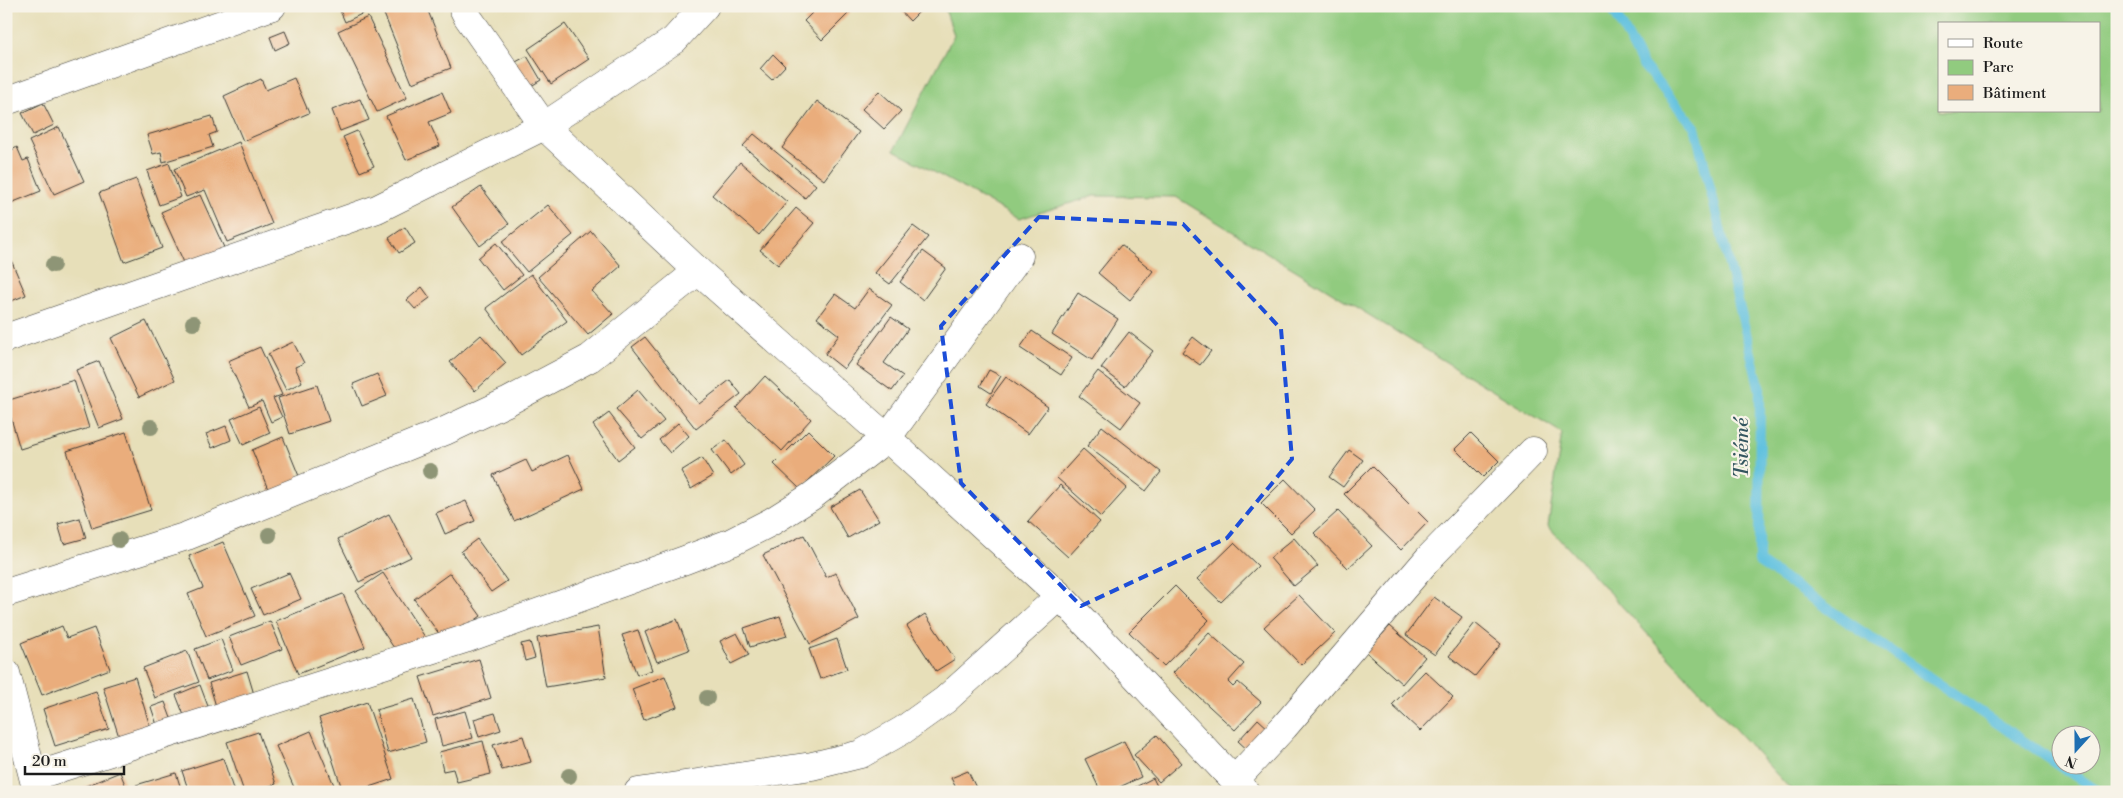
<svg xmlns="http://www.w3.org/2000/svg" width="2123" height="798" font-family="'Libre Bodoni',serif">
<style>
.green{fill:#91cb7f;stroke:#56744e;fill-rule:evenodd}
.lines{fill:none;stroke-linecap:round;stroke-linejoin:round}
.stream{stroke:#61c1df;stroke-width:10}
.building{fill:#eaad7c}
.minor-casing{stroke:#3a3934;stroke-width:29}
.minor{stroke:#fff;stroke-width:28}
.tree{fill:#8e9576}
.marked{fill:none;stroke:#1d4ed8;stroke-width:4;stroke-dasharray:10 6;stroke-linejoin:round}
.labels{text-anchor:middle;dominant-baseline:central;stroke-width:4.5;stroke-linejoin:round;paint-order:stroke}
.water-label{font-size:20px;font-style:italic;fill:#345660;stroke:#f7f3e8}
</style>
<rect width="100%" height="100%" fill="#f7f3e8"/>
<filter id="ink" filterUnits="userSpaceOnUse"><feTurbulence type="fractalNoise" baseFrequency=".02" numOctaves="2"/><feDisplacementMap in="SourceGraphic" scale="10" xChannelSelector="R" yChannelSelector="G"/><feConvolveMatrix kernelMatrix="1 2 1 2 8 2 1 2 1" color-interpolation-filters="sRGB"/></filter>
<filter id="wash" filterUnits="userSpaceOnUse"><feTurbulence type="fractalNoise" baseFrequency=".0096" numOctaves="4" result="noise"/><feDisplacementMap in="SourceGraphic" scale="20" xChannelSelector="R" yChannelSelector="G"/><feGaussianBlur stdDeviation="1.12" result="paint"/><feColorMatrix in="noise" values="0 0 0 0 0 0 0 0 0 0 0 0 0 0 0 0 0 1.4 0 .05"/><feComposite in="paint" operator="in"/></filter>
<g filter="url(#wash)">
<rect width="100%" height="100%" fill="#e7dfb9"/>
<path class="green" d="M944,6H2117V792H1793L1548,526L1562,433L1176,197L1094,196L1019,219L894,150L954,35ZM1939,24H2099V111H1939ZM2060,736H2090V766H2060Z"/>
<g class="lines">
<polyline class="stream" points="1611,6 1643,65 1695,127 1760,390 1759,562 2099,792"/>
</g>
<g id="blocks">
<g class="building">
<polygon points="338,6 373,6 374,8 345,22"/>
<polygon points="403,6 426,6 451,68 412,83 384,14"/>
<polygon points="819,6 856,6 822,40 804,21"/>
<polygon points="896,6 925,6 910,21"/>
<polygon points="368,17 407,98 377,112 338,31"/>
<polygon points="565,24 589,59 551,84 528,49"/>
<polygon points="285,31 290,43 275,50 270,37"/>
<polygon points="773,54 785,66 772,80 760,69"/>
<polygon points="527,56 541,80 528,88 514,63"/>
<polygon points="294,78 309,113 243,141 224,96 261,79 266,90"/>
<polygon points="879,91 901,111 884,129 862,109"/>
<polygon points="442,92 451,113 429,122 440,146 406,160 386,116"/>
<polygon points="360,99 369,120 340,131 332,110"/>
<polygon points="817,101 859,132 824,180 782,148"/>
<polygon points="43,103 54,125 33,135 22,113"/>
<polygon points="212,116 217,132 209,135 213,147 163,162 161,152 153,154 147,135"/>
<polygon points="59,127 84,181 54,194 29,141"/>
<polygon points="357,131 374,166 360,172 343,137"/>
<polygon points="754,134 816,185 805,198 743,146"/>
<polygon points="6,135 12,150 17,147 23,161 28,159 41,191 6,205"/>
<polygon points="239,142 272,224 227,242 205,190 186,197 174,169"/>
<polygon points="740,162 787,202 759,235 712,195"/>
<polygon points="169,163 181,197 159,205 147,171"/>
<polygon points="136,179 162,248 124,262 99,193"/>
<polygon points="481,187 509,224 480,246 452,207"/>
<polygon points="200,195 226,252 187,269 161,212"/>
<polygon points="548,205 573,235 527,272 502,242"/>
<polygon points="796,208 814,223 778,265 760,250"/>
<polygon points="913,226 928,237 890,284 875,273"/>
<polygon points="405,227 415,243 399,253 389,238"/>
<polygon points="591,231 621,266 592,291 613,314 588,335 538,277"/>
<polygon points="496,243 522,275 503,290 478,258"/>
<polygon points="1121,245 1153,271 1130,300 1098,273"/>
<polygon points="923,251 946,268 923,300 900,282"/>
<polygon points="8,253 26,295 9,302 6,295 6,254"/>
<polygon points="531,274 567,321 521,355 486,308"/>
<polygon points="422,287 430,298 415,309 407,300"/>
<polygon points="869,289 892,305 844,369 825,354 839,335 817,318 835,294 855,308"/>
<polygon points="1078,293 1118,319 1092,360 1052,334"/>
<polygon points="891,317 908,329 884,363 903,376 892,391 856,365"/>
<polygon points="146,321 175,380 139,397 111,338"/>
<polygon points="1032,331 1072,358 1061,375 1020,348"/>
<polygon points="1129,332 1153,351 1125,386 1101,368"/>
<polygon points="481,335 506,363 475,391 450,362"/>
<polygon points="645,337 699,404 730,380 741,394 696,429 632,347"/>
<polygon points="1193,337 1211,351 1200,365 1182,352"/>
<polygon points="293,342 304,363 295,367 302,382 286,390 268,354"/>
<polygon points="260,347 282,395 273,398 282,417 271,422 262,401 249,407 228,361"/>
<polygon points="99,361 123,419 99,428 76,370"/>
<polygon points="989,370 1001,376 991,393 980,386"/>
<polygon points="1098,371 1140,403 1121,428 1079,396"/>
<polygon points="377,374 387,396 362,406 353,384"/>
<polygon points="765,376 811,419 782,451 736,408"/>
<polygon points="1006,377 1048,407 1028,434 986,404"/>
<polygon points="74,380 89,428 20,449 6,401"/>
<polygon points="317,385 329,421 290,434 278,398"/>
<polygon points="638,390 664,421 642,439 616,409"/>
<polygon points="259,407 270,433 243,445 231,419"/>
<polygon points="609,413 635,447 618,460 593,425"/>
<polygon points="678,423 689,436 670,453 659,440"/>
<polygon points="226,426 231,440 212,448 206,434"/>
<polygon points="1102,426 1161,472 1146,491 1087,446"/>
<polygon points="808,430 834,456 800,489 774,464"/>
<polygon points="126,432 151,510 92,528 67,451"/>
<polygon points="1471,433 1499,461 1483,477 1455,449"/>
<polygon points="283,437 301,481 270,494 252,450"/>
<polygon points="726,440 744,465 731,475 712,450"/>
<polygon points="1083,449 1127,488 1101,517 1057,478"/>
<polygon points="1349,450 1363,460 1343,487 1329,477"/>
<polygon points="568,455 584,489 514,521 493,475 526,460 532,472"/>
<polygon points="702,458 713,476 691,489 681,471"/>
<polygon points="1372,466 1428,522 1401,550 1344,494"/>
<polygon points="1285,479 1315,510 1291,533 1261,503"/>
<polygon points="1060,485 1100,522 1068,557 1028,521"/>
<polygon points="860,490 879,520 848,538 830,507"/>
<polygon points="466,501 475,521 445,534 436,513"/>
<polygon points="1338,511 1372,546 1348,568 1314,533"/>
<polygon points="389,514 411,557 359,582 338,539"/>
<polygon points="80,518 86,538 64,544 58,524"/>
<polygon points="804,535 826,577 836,573 859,619 810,644 763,555"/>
<polygon points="1294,538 1318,566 1294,586 1270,558"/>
<polygon points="477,539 507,581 491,592 461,551"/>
<polygon points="223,542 255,616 206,636 188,594 203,588 189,556"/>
<polygon points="1234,543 1258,566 1221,602 1197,579"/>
<polygon points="289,573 301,599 263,615 251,589"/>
<polygon points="383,573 425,637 398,654 356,591"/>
<polygon points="450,573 481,616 445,642 414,599"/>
<polygon points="1175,586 1209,620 1164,666 1129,632"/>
<polygon points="343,594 365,647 298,674 276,621"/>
<polygon points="1299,595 1335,633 1301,665 1264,627"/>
<polygon points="1434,597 1462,617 1435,655 1406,635"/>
<polygon points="925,614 955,659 936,671 907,626"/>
<polygon points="780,616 787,636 750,647 744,628"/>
<polygon points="677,619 689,650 657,662 645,632"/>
<polygon points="270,621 282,649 241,665 229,637"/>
<polygon points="1475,623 1501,644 1475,676 1449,656"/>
<polygon points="62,626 67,638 94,628 110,669 42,695 21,643"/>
<polygon points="1390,626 1425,657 1402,684 1366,652"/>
<polygon points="598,627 606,677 546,687 537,638"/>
<polygon points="638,630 652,670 637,675 622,635"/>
<polygon points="737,633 749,655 731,664 720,641"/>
<polygon points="1209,633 1244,664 1228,682 1233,687 1238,682 1261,702 1235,730 1173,673"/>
<polygon points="221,639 233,670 207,680 195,649"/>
<polygon points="837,639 847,669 820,679 809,649"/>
<polygon points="530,642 535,658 525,661 521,644"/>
<polygon points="187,651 199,682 155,698 143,668"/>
<polygon points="479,659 491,698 433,716 420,677"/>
<polygon points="247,671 256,701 218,713 209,683"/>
<polygon points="1425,671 1453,697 1420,731 1392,705"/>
<polygon points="665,676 677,707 644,720 632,689"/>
<polygon points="135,677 152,733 121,743 103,687"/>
<polygon points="200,685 209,709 185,718 176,695"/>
<polygon points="96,691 109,729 55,746 43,709"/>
<polygon points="414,699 426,742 388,753 376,710"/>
<polygon points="165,702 175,729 160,734 151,707"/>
<polygon points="367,702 393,779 354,792 343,792 319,718"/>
<polygon points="465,711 473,738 442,746 435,719"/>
<polygon points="495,713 501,730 479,737 474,719"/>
<polygon points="1258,719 1270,730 1250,752 1238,741"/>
<polygon points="311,731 337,792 296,792 276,746"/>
<polygon points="258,732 276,784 251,792 244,792 227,742"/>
<polygon points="1157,735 1181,763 1159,782 1134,755"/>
<polygon points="523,736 531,762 502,770 493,745"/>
<polygon points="483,741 491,774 457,782 453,769 443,771 439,752"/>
<polygon points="1124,741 1141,777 1109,792 1101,792 1085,759"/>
<polygon points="223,758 234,792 189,792 182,771"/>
<polygon points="968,771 978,792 958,792 951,778"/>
<polygon points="120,772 128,792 83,792 81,788"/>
<polygon points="176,773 182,792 139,792 136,785"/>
<polygon points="1153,778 1160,792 1126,792"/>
</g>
</g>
</g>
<g filter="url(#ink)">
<use href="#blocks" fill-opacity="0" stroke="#3a3934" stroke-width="1"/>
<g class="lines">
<g class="minor-casing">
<g id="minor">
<polyline points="462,6 467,16 544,126 698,271 887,438 1060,596 1245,792"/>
<polyline points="6,101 272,6"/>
<polyline points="6,338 377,209 544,126 674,40 705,6"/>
<polyline points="6,593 187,536 445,431 507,402 590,358 698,271"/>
<polyline points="6,673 37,792"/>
<polyline points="35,776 465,639 685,560 732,542 771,522 812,496 887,438 1019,256"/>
<polyline points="1235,780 1284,727 1428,559 1533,451"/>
<polyline points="638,792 812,766 861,754 903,730 945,700 1060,596"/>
</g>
</g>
<use href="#minor" class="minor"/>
</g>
<g class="tree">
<circle cx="53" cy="265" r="8"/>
<circle cx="193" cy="323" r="8"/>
<circle cx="151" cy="427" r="8"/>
<circle cx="430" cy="471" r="8"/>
<circle cx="269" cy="535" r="8"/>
<circle cx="119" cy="540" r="8"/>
<circle cx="707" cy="698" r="8"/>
<circle cx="569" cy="776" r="8"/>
</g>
</g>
<path class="marked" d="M1039,217L1183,224L1281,329L1292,459L1227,538L1081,606L961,483L941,326Z"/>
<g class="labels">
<g class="water-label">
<text transform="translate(1742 448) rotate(-90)">Tsiémé</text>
</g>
</g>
<rect width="2123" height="798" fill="none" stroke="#f7f3e8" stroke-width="25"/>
<rect x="1938" y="22" width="162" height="90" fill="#f7f3e8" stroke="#9f9d96"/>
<rect x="1948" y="39" width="25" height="8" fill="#ffffff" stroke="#9f9d96"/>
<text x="1983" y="48" font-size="15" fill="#1c1c1c">Route</text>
<rect x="1948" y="60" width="25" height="15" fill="#91cb7f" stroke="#9f9d96"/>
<text x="1983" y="72" font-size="15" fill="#1c1c1c">Parc</text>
<rect x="1948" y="85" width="25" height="15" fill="#eaad7c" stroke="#9f9d96"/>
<text x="1983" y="98" font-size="15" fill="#1c1c1c">Bâtiment</text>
<g transform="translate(2076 750) rotate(201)"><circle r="24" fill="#f7f3e8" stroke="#9f9d96"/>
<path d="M0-4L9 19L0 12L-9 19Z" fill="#1f6fb2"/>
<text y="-8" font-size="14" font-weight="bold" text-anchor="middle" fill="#1c1c1c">N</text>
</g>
<path d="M25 766v8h99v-8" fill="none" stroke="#1c1c1c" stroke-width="2.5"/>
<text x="32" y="766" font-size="15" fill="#1c1c1c" stroke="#f7f3e8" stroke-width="4" paint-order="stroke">20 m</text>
</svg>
